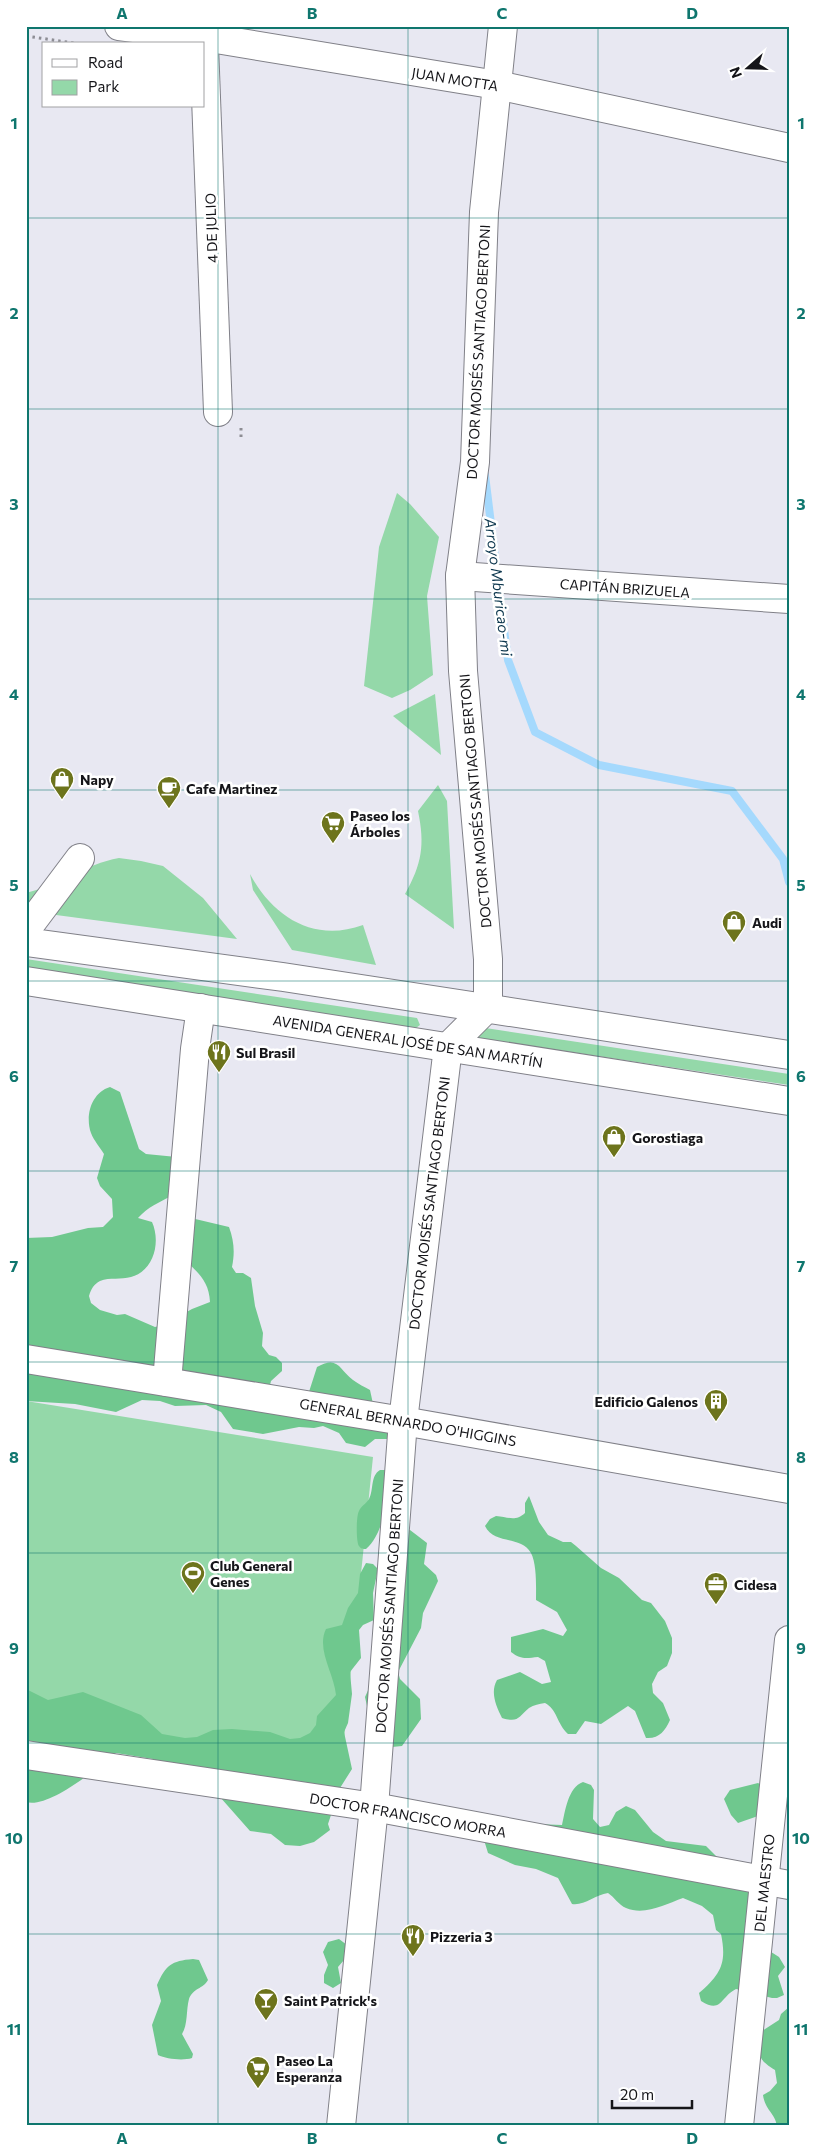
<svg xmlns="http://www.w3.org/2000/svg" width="815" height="2152" font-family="Commissioner,sans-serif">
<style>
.green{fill:#94d8a9}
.forest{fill:#6fc88e}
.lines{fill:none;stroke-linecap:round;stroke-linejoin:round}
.stream{stroke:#a5d9fd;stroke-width:8}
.minor-casing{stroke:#808088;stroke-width:30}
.highway-casing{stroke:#808088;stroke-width:30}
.path{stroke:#8d8d94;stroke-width:3;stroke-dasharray:2.5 4;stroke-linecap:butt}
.minor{stroke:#fff;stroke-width:28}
.highway{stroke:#fff;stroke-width:28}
.grid{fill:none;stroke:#0f766e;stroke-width:1;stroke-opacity:0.55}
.labels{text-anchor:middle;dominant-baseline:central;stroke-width:5;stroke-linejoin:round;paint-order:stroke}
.street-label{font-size:14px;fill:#151519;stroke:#fff}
.poi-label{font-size:14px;font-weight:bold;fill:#151519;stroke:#fff;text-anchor:start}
.water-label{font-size:15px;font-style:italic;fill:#0d374e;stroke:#fff}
.neatline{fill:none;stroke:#0f766e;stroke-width:2}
.grid-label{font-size:16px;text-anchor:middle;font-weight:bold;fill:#0f766e}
</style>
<rect width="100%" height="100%" fill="#e8e8f2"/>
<g class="green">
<polygon points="397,493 410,504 439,537 427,596 433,675 410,690 392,698 364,686 379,547"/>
<polygon points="435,694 441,755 393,716"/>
<path d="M438,785L447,801L454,929L405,894C422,864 425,845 418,811Z"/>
<path d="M119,858L141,861L163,866L203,898L237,939L26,911V893C59,885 85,864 119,858Z"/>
<path d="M250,874C273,917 314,943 363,925L376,965L292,950L253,890Z"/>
<polygon points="26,959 417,1018 420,1025 416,1028 26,969"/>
<polygon points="479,1027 789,1074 789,1085 478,1038 476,1036"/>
<polygon points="26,1401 373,1457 340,1778 26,1731"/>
</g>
<g class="forest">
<path d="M110,1087L120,1092L139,1149L146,1154L197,1159L200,1168C184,1199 158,1196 138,1218L152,1222C161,1242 154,1271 131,1277C121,1280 110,1277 100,1281C94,1284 91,1289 89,1296L91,1303L100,1310L117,1315L125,1314L155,1327L163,1325L192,1309L210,1302C209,1280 197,1272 182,1257L191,1218L229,1227C234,1241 235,1252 232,1267L236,1273H243L251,1278L255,1306L263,1333L262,1346L269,1355L276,1357L282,1363V1371L271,1381L268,1393L307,1398L317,1367C339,1355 339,1370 353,1380C358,1384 365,1387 370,1390L375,1413L391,1432L387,1439H375L365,1447L346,1443L339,1433L323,1426L314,1428L299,1427L263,1434L233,1429L221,1412L206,1405L175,1406L160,1401L142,1400L116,1412L75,1404L26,1401V1238L52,1237L88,1228L103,1227L113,1217L112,1199L100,1186L97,1178L104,1154C100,1147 94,1141 91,1133C85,1116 91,1093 110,1087Z"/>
<path d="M380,1470H385L388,1473C386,1498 386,1531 366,1549C363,1549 361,1549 359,1546C356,1542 356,1516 359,1511C361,1506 366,1504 369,1499C374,1490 370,1476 380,1470Z"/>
<path d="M529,1496L539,1522L548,1535L563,1542H571L576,1546L601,1568L619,1578L642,1600L651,1603L665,1621L672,1638V1653L667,1666L658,1672L652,1684L653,1693L663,1703L670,1720C665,1731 659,1739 646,1738L635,1711L628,1706L601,1724L585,1721L576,1734H568C557,1724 557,1709 545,1703C539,1704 534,1705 529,1708C518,1717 519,1723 502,1718C496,1706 490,1692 497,1680L520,1672L542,1684L551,1682L545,1661L538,1657C527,1658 521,1660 511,1652V1637L543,1629L563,1636L567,1630L557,1612L536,1600C536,1586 537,1565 531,1553C521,1535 494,1545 485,1526L490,1519L496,1516C509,1517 515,1522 525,1513V1503Z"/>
<polygon points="410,1530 427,1543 424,1564 436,1575 438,1581 423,1613 421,1628 398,1672 400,1679 420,1699 421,1719 402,1746 392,1747 368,1711 365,1697 376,1673 400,1533"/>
<path d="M366,1563L373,1564L378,1569L373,1593L374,1620L363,1625L359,1630L361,1658L350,1672L352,1694L348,1723L344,1732L352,1769L340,1788L328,1824L330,1830L314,1842L300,1846L285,1845L271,1834L250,1831L220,1797L177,1770L153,1759L116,1753C97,1768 49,1809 26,1802V1689L48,1700L83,1692L141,1715L162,1734L185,1738L197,1737L213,1730L232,1729L270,1732L290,1739L300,1738L310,1733L316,1725L317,1716L336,1695C334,1673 316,1649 326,1629L342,1625L348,1608L358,1593L360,1574Z"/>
<path d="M583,1782L591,1785L594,1790L593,1819L600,1827L609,1825L616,1812L626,1806L635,1810L653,1832L666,1841L706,1846L724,1864L744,1873L768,1950L779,1957L785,1967L778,1976L784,1995L777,1998H772L736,1989C720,1997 722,2014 701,2001L699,1993C721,1974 727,1963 721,1934L716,1930L713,1915L702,1906L683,1898C666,1904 645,1916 626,1908C619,1905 614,1897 608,1893C595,1895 584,1906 572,1904L558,1878L536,1869L515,1865L488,1853L484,1840L536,1824L562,1825C565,1812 568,1787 583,1782Z"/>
<polygon points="758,1783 763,1786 758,1816 738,1823 731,1815 724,1799 730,1790"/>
<polygon points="339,1939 347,1945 344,1960 338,1967 341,1983 333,1988 324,1983 324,1975 328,1965 323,1952 328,1942"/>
<path d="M193,1959L199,1960L208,1980C203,1989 193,1988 189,1999C186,2010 188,2025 182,2034L193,2054L192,2058C183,2061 166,2059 158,2055L152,2025L161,2001L157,1985C166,1965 171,1961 193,1959Z"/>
<path d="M789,2007V2126H777C775,2113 765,2110 763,2095L770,2091L777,2083L775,2070C754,2057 760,2054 762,2031L779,2020L781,2014Z"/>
</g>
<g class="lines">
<g class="stream">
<polyline points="485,475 497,573"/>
<polyline points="498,584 508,660 535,732 599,765 732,791 783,859 789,882"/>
</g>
<g class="minor-casing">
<g id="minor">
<polyline points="119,26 204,37 497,85 789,148"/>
<polyline points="204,45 218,412"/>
<polyline points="460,576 789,599"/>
<polyline points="26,930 80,858"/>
<polyline points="26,1359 403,1421 789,1489"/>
<polyline points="167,1382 195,1049 201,1008"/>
<polyline points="26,1755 374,1807 789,1885"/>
<polyline points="341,2126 374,1807 403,1421 448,1047 488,1007 488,959 463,671 460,576 475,462 484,212 503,26"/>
<polyline points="739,2126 789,1640"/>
</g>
</g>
<g class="highway-casing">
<g id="highway">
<polyline points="26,942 283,977 789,1055"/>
<polyline points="26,981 789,1101"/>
</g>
</g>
<g class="path">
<polyline points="26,36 80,44"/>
<polyline points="241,428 241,438"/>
</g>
<use href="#minor" class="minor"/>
<use href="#highway" class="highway"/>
</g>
<path class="grid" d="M218,26V2126M408,26V2126M598,26V2126M26,218H789M26,409H789M26,599H789M26,790H789M26,981H789M26,1171H789M26,1362H789M26,1553H789M26,1743H789M26,1934H789"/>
<defs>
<g id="shop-pin" transform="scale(1.25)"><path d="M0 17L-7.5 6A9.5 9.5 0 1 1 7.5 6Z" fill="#6d741c" stroke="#fff"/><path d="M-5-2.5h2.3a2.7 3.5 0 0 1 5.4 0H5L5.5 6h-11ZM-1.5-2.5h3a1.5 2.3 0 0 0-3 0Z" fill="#fff"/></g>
<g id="cafe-pin" transform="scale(1.25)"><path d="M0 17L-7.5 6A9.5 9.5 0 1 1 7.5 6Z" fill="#6d741c" stroke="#fff"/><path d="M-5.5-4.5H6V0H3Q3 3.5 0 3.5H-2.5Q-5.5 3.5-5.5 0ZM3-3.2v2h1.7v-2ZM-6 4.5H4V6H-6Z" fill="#fff"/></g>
<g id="supermarket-pin" transform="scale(1.25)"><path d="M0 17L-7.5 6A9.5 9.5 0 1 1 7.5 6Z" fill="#6d741c" stroke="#fff"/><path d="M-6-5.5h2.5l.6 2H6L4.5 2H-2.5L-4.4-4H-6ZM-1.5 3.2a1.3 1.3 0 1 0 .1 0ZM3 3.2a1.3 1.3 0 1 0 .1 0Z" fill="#fff"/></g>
<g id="restaurant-pin" transform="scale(1.25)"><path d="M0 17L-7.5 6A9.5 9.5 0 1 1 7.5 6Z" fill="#6d741c" stroke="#fff"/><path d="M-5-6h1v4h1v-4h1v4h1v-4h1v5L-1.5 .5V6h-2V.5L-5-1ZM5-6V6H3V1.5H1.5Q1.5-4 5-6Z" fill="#fff"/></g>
<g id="building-pin" transform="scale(1.25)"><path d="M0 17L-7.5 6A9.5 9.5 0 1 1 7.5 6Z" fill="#6d741c" stroke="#fff"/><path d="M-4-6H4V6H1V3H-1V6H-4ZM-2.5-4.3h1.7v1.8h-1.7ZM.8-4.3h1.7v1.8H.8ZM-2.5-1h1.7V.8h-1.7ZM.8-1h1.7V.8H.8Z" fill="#fff"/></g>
<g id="stadium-pin" transform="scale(1.25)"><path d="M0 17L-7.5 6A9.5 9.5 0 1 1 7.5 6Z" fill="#6d741c" stroke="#fff"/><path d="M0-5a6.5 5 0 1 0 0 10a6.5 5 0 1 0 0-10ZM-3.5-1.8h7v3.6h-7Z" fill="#fff"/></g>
<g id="office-pin" transform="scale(1.25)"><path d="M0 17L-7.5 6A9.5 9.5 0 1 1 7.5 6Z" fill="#6d741c" stroke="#fff"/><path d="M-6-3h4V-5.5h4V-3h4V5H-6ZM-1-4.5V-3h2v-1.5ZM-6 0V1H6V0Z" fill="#fff"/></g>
<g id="bar-pin" transform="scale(1.25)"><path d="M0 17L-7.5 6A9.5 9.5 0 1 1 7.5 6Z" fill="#6d741c" stroke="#fff"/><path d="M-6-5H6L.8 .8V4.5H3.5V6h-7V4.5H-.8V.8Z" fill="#fff"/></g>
</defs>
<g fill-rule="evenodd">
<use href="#shop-pin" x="62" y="779"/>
<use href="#cafe-pin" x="169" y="788"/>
<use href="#supermarket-pin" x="333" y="823"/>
<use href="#shop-pin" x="734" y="922"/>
<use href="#restaurant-pin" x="219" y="1052"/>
<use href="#shop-pin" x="614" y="1137"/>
<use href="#building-pin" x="716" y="1401"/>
<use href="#stadium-pin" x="193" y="1573"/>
<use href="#office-pin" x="716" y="1584"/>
<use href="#restaurant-pin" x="413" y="1936"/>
<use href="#bar-pin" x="266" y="2000"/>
<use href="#supermarket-pin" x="258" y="2068"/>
</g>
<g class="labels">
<g class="street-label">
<text transform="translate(455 79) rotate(9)">JUAN MOTTA</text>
<text transform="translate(211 228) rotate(-92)">4 DE JULIO</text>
<text transform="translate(478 352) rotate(-87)">DOCTOR MOISÉS SANTIAGO BERTONI</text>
<text transform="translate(625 588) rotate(4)">CAPITÁN BRIZUELA</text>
<text transform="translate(475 801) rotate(-95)">DOCTOR MOISÉS SANTIAGO BERTONI</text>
<text transform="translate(408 1041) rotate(9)">AVENIDA GENERAL JOSÉ DE SAN MARTÍN</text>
<text transform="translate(429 1203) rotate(-83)">DOCTOR MOISÉS SANTIAGO BERTONI</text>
<text transform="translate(408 1422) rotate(10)">GENERAL BERNARDO O'HIGGINS</text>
<text transform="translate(389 1606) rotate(-86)">DOCTOR MOISÉS SANTIAGO BERTONI</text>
<text transform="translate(408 1815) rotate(10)">DOCTOR FRANCISCO MORRA</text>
<text transform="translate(764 1883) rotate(-84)">DEL MAESTRO</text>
</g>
<g class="poi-label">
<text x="80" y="779">Napy</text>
<text x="186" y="788">Cafe Martinez</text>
<text x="350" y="815">Paseo los<tspan x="350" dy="16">Árboles</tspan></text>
<text x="752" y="922">Audi</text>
<text x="236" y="1052">Sul Brasil</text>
<text x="632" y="1137">Gorostiaga</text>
<text x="698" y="1401" text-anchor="end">Edificio Galenos</text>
<text x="210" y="1565">Club General<tspan x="210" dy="16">Genes</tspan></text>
<text x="734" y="1584">Cidesa</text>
<text x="430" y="1936">Pizzeria 3</text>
<text x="284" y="2000">Saint Patrick's</text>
<text x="276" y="2060">Paseo La<tspan x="276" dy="16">Esperanza</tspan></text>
</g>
<g class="water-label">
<text transform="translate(499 587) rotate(83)">Arroyo Mburicao-mi</text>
</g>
</g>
<rect width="815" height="2152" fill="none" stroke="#ffffff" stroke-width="55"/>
<rect x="42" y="42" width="162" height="65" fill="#ffffff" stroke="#a1a1a3"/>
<rect x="52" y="59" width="25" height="8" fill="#ffffff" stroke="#a1a1a3"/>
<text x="88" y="68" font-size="15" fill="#151519">Road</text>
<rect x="52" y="80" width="25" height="15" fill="#94d8a9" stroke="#a1a1a3"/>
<text x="88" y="92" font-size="15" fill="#151519">Park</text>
<g transform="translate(748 68) rotate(250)" stroke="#ffffff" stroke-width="4" paint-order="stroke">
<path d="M0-4L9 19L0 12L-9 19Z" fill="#151519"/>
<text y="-8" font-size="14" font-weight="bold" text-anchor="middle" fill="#151519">N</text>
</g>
<path d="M612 2100v8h80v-8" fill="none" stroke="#151519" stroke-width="2.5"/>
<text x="620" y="2100" font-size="15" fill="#151519" stroke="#ffffff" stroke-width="4" paint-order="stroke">20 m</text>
<rect x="28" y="28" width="760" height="2096" class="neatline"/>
<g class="grid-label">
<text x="122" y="19">A</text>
<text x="312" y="19">B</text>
<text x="502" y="19">C</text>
<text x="692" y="19">D</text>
<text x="14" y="129">1</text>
<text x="801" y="129">1</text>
<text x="14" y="319">2</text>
<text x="801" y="319">2</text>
<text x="14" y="510">3</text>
<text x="801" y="510">3</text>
<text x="14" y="700">4</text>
<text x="801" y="700">4</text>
<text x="14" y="891">5</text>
<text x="801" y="891">5</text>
<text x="14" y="1082">6</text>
<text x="801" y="1082">6</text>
<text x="14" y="1272">7</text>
<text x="801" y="1272">7</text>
<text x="14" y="1463">8</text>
<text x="801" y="1463">8</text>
<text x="14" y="1654">9</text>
<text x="801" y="1654">9</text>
<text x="14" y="1844">10</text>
<text x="801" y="1844">10</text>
<text x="14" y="2035">11</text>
<text x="801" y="2035">11</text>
<text x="122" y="2144">A</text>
<text x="312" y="2144">B</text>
<text x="502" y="2144">C</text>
<text x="692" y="2144">D</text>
</g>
</svg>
